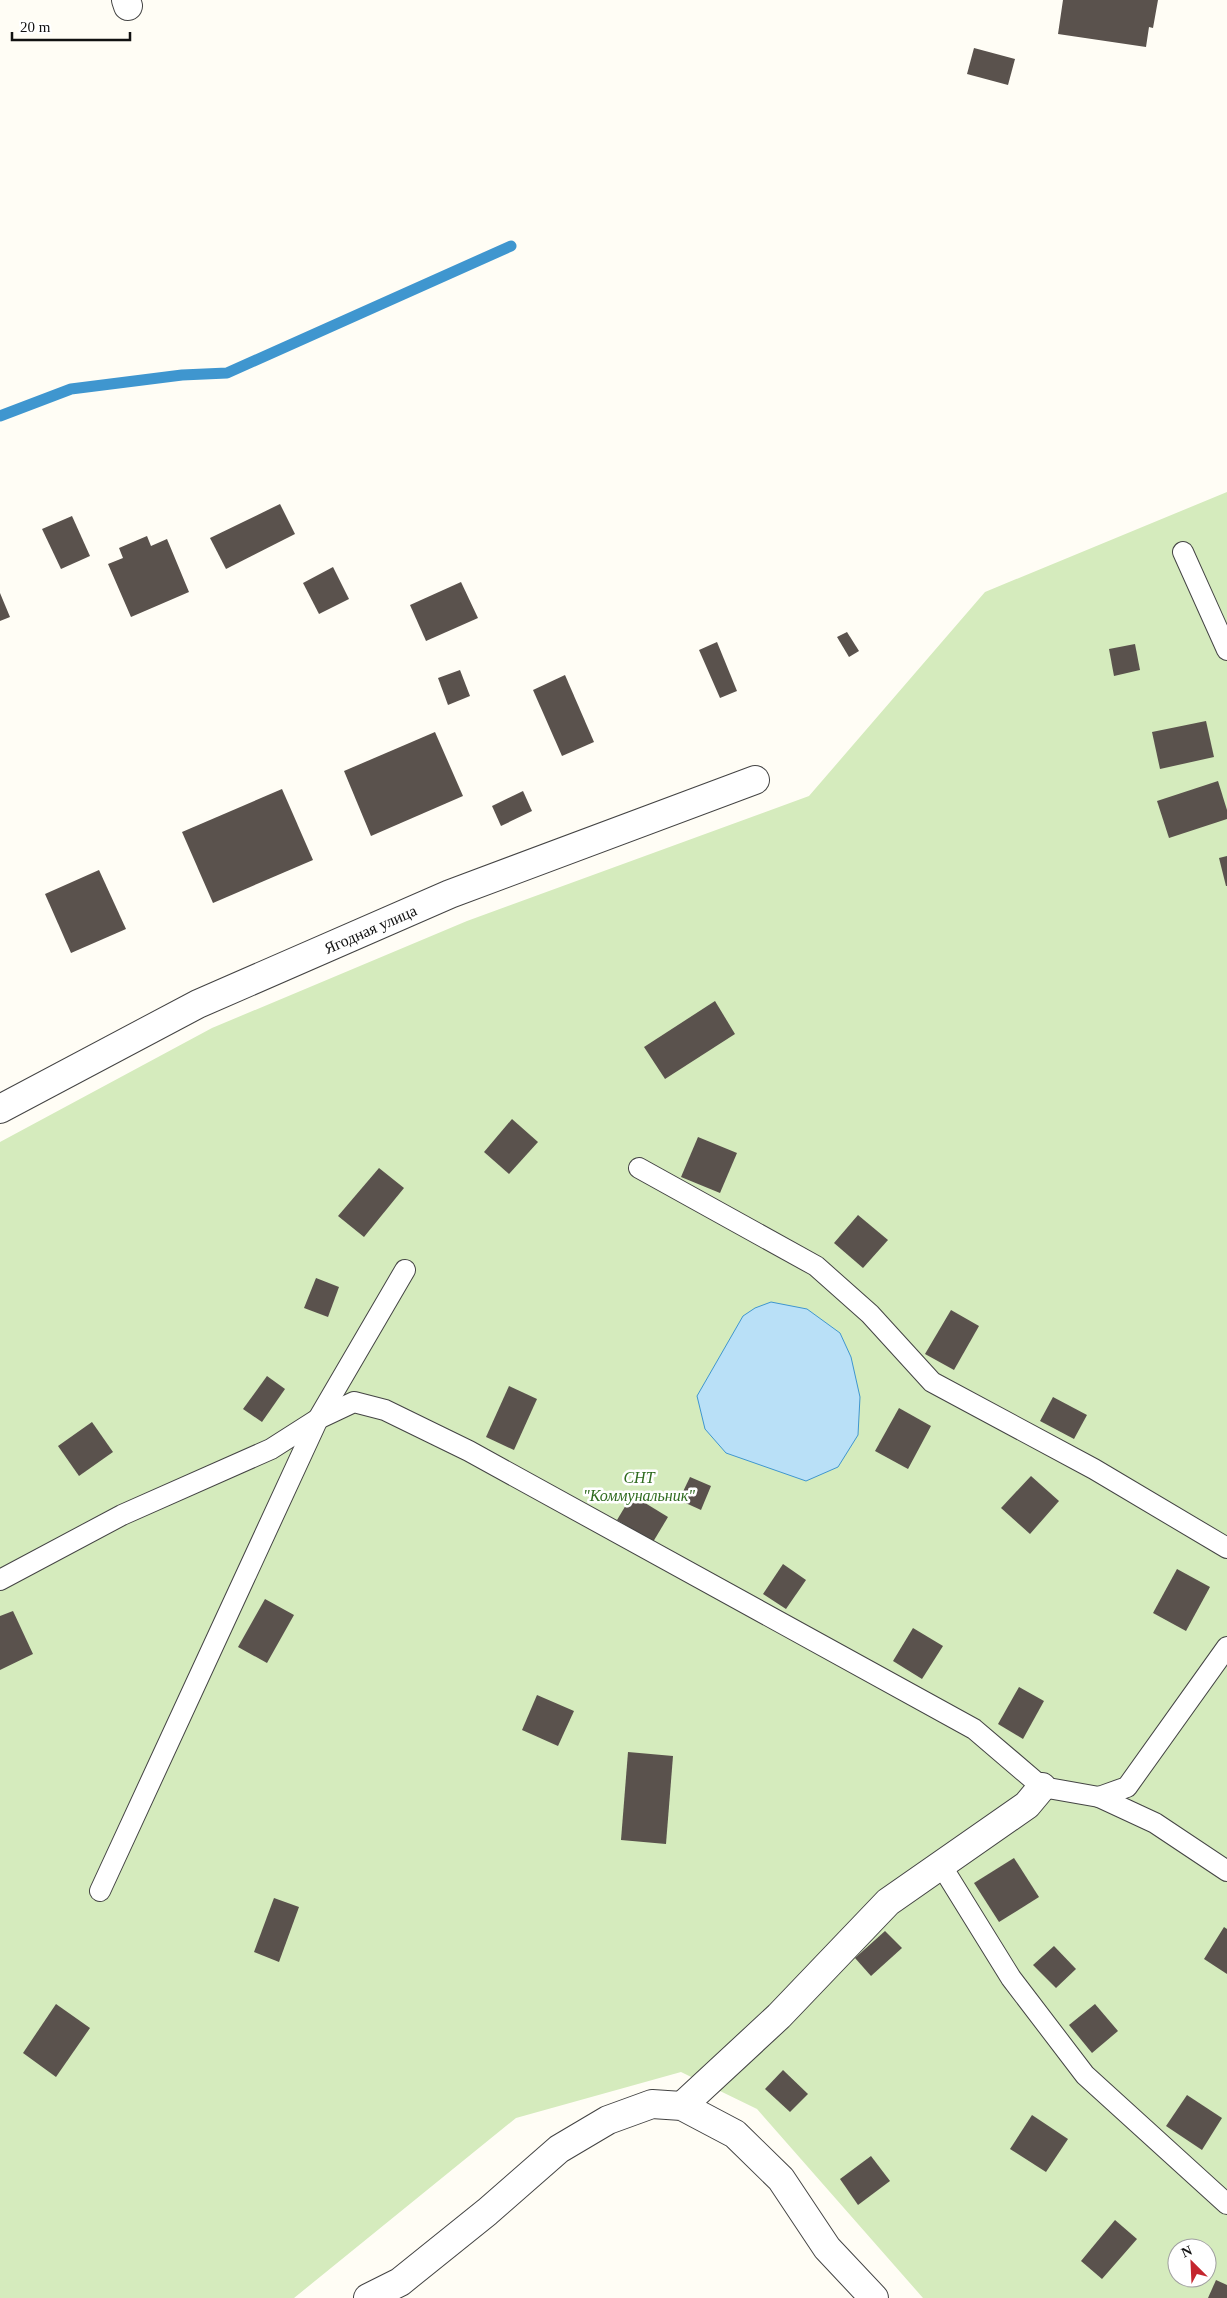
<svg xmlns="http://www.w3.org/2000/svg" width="1227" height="2298" font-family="Georgia,serif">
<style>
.green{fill:#d5ebbd;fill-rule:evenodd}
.water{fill:#b9e0f7;stroke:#3f96cf}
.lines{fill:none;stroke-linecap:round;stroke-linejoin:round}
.stream{stroke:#3f96cf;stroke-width:11}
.building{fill:#5a524d}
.lane-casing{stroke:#444;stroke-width:22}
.street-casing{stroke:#444;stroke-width:30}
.lane{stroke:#fff;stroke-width:20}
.street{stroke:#fff;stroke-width:28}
.labels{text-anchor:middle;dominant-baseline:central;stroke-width:5;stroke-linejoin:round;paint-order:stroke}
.street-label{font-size:16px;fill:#111;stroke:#fff}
.park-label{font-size:16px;font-style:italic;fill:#2f6b1f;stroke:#fff}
</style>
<rect width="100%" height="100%" fill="#fffdf5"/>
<path class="green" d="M1227,492V2298H923L757,2109L681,2072L516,2118L294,2298H0V1142L212,1028L467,921L809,796L985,592ZM1177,2248H1207V2278H1177Z"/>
<polygon class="water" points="771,1302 807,1309 840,1333 851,1357 860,1397 858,1435 838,1467 806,1481 726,1453 705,1429 697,1396 743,1316 755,1308"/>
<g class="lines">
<polyline class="stream" points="0,416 71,389 182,375 227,373 511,246"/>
</g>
<g class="building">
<polygon points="1063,0 1158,0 1153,28 1149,27 1146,47 1058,34"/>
<polygon points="974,48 1015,59 1008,85 967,74"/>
<polygon points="280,504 295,534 226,569 210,538"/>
<polygon points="72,516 90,556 61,569 42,529"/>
<polygon points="147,536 151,546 167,539 189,592 131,617 108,564 123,558 119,548"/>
<polygon points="333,567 349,599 319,614 303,583"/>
<polygon points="461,582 478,618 426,641 410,605"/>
<polygon points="0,593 10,617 0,621"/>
<polygon points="847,632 859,651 849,657 837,637"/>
<polygon points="717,642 737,691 720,698 699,650"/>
<polygon points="1135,644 1140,670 1114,676 1109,649"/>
<polygon points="460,670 470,696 448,705 438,678"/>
<polygon points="565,675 594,742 562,756 533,690"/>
<polygon points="1206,721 1214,757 1160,769 1152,732"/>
<polygon points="435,732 463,796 371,836 344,771"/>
<polygon points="1218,781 1227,810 1227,819 1169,838 1157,801"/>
<polygon points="282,789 313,860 213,903 182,832"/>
<polygon points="523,791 532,811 501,826 492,806"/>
<polygon points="1227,856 1227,886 1226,886 1219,858"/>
<polygon points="99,870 126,929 71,953 45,894"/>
<polygon points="715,1001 735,1034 665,1079 644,1047"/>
<polygon points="512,1119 538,1142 509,1174 484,1152"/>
<polygon points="698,1137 737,1153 720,1193 681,1177"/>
<polygon points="379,1168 404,1188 364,1237 338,1216"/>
<polygon points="858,1215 888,1240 863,1268 834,1243"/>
<polygon points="316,1278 339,1287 328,1317 304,1308"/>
<polygon points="951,1310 979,1326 954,1370 925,1354"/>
<polygon points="267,1376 285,1389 262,1422 243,1409"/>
<polygon points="509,1386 537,1399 514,1450 486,1437"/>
<polygon points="1053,1397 1087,1415 1074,1439 1040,1421"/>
<polygon points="899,1408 931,1426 908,1469 875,1451"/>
<polygon points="92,1422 113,1452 79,1476 58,1446"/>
<polygon points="1031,1476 1059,1501 1030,1534 1001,1508"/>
<polygon points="690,1477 711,1486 701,1510 679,1500"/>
<polygon points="632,1495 668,1517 653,1542 617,1520"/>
<polygon points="783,1564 806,1580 786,1609 763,1594"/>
<polygon points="1177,1569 1210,1587 1186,1631 1153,1613"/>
<polygon points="265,1599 294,1615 267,1663 238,1647"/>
<polygon points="13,1611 33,1654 0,1670 0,1616"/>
<polygon points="913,1628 943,1646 922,1679 893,1661"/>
<polygon points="1019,1687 1044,1701 1023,1739 998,1724"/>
<polygon points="537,1695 574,1711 558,1746 522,1730"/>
<polygon points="628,1752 673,1756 666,1844 621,1840"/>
<polygon points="1014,1858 1039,1897 999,1922 974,1883"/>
<polygon points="274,1898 299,1907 279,1962 254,1952"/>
<polygon points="1224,1927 1227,1929 1227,1974 1204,1959"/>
<polygon points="885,1931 902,1948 871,1976 855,1958"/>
<polygon points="1054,1946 1076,1969 1056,1988 1033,1965"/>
<polygon points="56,2004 90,2028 56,2077 23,2053"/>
<polygon points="1095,2004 1118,2031 1092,2053 1069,2025"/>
<polygon points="783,2070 808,2094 790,2112 765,2089"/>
<polygon points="1187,2095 1222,2118 1202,2150 1166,2126"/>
<polygon points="1032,2115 1068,2139 1046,2172 1010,2149"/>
<polygon points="871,2156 890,2181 858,2205 840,2179"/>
<polygon points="1115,2220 1137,2239 1102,2279 1081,2261"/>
<polygon points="1216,2280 1227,2285 1227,2298 1208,2298"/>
</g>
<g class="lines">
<g class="lane-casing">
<g id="lane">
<polyline points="1183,552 1227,650"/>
<polyline points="639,1168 816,1266 870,1314 932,1382 1094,1469 1227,1548"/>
<polyline points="0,1580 122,1515 271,1449 318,1419 354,1402 385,1410 469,1451 974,1729 1042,1787 1099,1797 1127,1787 1227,1647"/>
<polyline points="1099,1797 1155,1823 1227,1871"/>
<polyline points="941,1865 1011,1978 1085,2075 1227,2204"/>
<polyline points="100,1891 318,1419 405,1270"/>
</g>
</g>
<g class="street-casing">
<g id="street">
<polyline points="126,0 128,6"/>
<path id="s1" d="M0,1109L198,1004L450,894L755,780"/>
<polyline points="682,2106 779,2016 888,1902 1027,1805 1042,1787"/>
<polyline points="368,2298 400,2282 487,2212 559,2149 608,2120 652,2104 682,2106 735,2134 781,2179 827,2248 874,2298"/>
</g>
</g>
<use href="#lane" class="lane"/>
<use href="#street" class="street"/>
</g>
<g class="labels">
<g class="street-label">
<text stroke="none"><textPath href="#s1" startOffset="412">Ягодная улица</textPath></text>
</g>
<g class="park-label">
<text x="639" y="1477">СНТ<tspan x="639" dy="18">"Коммунальник"</tspan></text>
</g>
</g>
<g transform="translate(1192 2263) rotate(336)"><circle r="24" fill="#ffffff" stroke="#a0a0a0"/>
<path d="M0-4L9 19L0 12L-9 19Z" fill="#c4262e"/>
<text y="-8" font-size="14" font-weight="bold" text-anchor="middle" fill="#111111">N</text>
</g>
<path d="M12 32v8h118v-8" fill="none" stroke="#111111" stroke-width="2.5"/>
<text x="20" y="32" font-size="15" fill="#111111" stroke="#ffffff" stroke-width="4" paint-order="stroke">20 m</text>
</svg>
